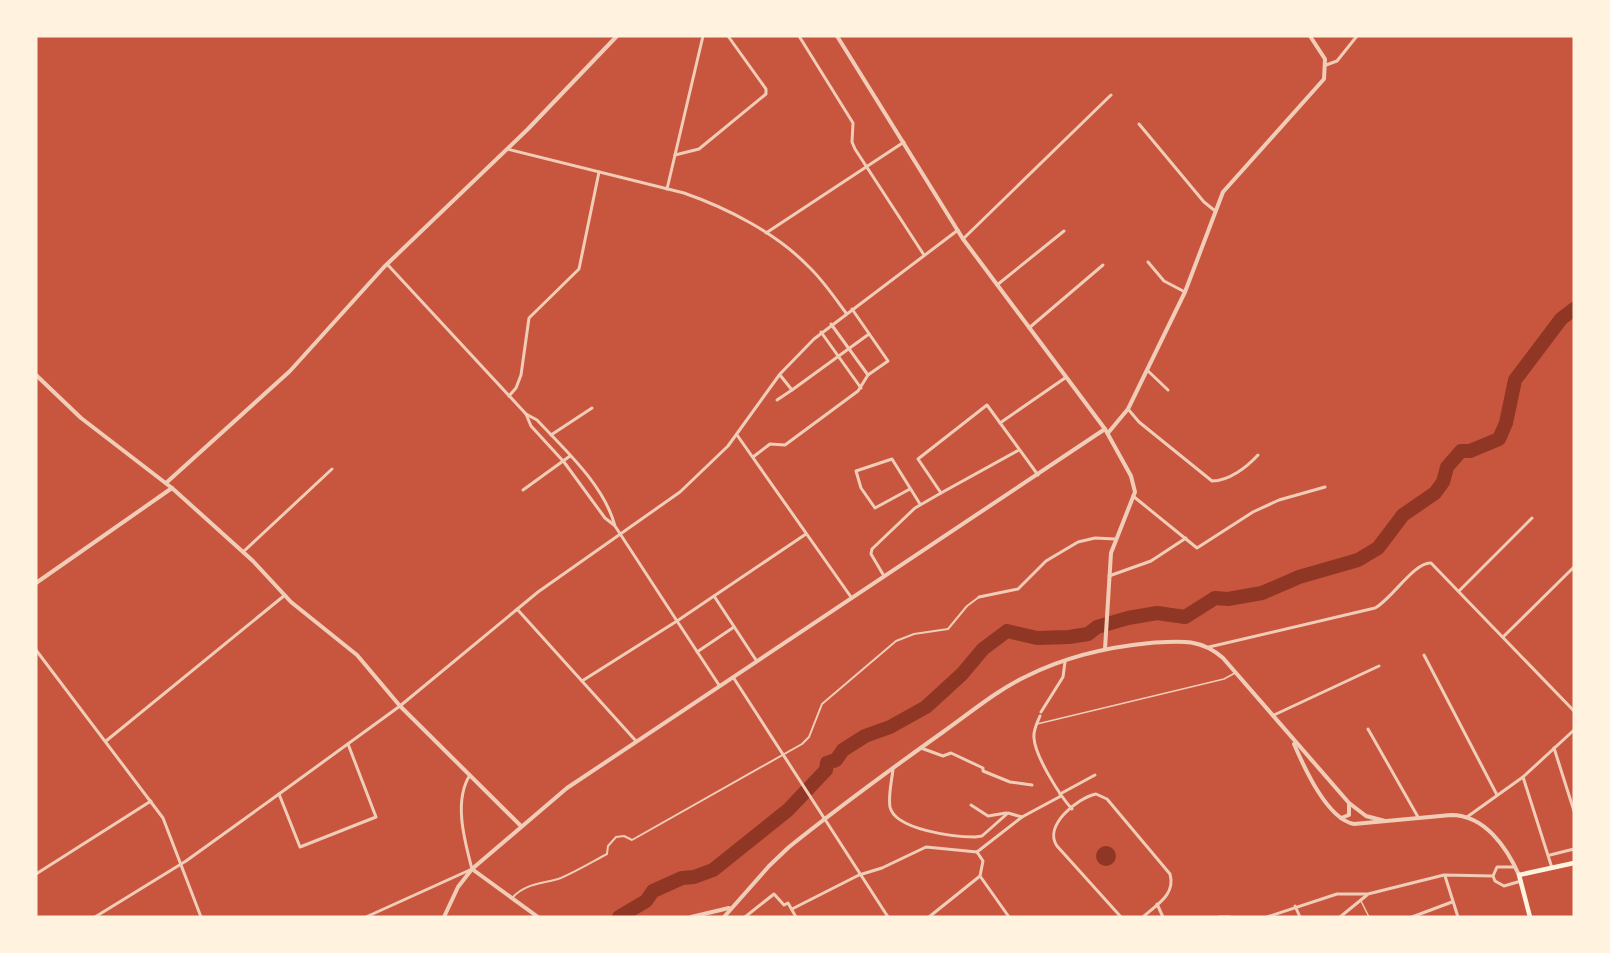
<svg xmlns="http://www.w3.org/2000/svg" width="1610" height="953" font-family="'Sofia Sans Condensed',sans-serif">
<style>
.water{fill:#8f3625}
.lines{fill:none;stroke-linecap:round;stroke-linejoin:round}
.river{stroke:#8f3625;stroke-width:14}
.service{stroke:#f1ccb7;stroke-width:1.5}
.pedestrian{stroke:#f1ccb7;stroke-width:2}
.minor{stroke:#f1ccb7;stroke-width:3}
.tertiary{stroke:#f1ccb7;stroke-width:4}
.secondary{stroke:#fff3e0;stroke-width:4.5}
</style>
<rect width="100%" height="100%" fill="#c8553d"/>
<circle class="water" cx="1106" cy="856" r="10"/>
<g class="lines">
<polyline class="river" points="619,917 646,901 653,891 682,878 694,877 713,870 788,810 826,770 827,763 836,760 843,750 865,736 890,727 926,707 962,674 983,649 1007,631 1037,638 1069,637 1088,634 1097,627 1128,618 1157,613 1185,617 1215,598 1228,599 1262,593 1299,577 1358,560 1378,548 1403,515 1435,493 1443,482 1447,467 1461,451 1470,451 1499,439 1506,423 1515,380 1561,319 1574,309"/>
<g class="service">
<polyline points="1037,724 1224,679 1235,673"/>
<polyline points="1361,901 1369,917"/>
</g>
<path class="pedestrian" d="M513,897C526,883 543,884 561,878C577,871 592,862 607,854L608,846L616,837L624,836L632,840L802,744L809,737L822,704L896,641L914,634L948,629L967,606L979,597"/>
<g class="minor">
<polyline points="799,36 853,123 852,142 855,149 924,255"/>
<polyline points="1326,65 1337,61 1357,36"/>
<polyline points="1139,124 1204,202 1214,210"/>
<path d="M507,149L684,193C727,208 776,233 808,266C823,280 834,297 846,313"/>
<polyline points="675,155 699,149 766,94 766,89 728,36"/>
<polyline points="667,189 703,36"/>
<polyline points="766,233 904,142"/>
<polyline points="963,239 1111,95"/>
<polyline points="1148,262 1164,281 1185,292"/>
<polyline points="387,264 526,414 531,426 564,462 605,518 614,525"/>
<polyline points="997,285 1064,231"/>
<polyline points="831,324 868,375 888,361 852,309"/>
<polyline points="1029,328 1103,265"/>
<polyline points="821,332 861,388"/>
<polyline points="1147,370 1168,390"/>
<polyline points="780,375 792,390 869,334"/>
<polyline points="509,396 516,388 521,375 529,318 579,269 599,172"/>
<polyline points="777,400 792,390"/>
<path d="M1128,409L1139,422L1212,481C1229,481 1247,467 1258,455"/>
<path d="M526,414L537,420C566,451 604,485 615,526L677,621L582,681"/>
<polyline points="1000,423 1065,378"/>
<polyline points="551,435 592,408"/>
<polyline points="737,435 851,597"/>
<polyline points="1019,450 941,493 918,459 987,405 1038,475"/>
<polyline points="753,457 770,444 785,445 858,391 868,375"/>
<polyline points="910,489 875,508 861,488 856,471 892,459 920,504"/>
<polyline points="523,490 570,456"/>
<polyline points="1133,496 1197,548 1253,512 1279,500 1325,487"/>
<polyline points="243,552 332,469"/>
<polyline points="884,576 871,554 872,549 915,508 941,493"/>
<polyline points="1109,576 1151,561 1186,538"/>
<polyline points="1459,591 1532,518"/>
<polyline points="714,596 806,534"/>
<polyline points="979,597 1018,589 1046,561 1078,542 1095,538 1115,539"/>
<polyline points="517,609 636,741"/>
<polyline points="1503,637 1574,567"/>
<path d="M1209,647L1375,608C1392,599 1414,562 1431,563L1574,711"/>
<polyline points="36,650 163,818 201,917"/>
<polyline points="697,652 734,627"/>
<polyline points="1424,655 1497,795"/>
<polyline points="733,677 888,917"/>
<polyline points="719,685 677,621 714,596 756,660"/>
<polyline points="1041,712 1063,677 1065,662"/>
<polyline points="1274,715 1379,666"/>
<path d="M1040,716C1037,723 1033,730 1034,738C1035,756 1060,796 1072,809"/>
<polyline points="1368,729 1418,817"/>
<polyline points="106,741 285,595"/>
<polyline points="921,748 943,756 951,753 983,768 983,771 1010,782 1032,785"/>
<polyline points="1554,748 1574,811"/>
<path d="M893,769C892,780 888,795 890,807C895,830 955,837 975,837L982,836L1008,813L1022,817"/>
<polyline points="1523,777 1552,868"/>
<polyline points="279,794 300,847 376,817 348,744"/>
<polyline points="1060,794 1095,775"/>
<polyline points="971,805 988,816 1006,813"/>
<polyline points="1467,817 1523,777 1574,730"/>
<polyline points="977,852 1022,817 1061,796"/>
<polyline points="1550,855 1574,849"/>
<polyline points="36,874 151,801"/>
<polyline points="980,876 1009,917"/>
<polyline points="1445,876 1458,917"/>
<polyline points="1493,876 1495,881 1504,886 1521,881"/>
<polyline points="1493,876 1497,867 1515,867"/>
<polyline points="1157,904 1163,917"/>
<polyline points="1295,906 1300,917"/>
<polyline points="792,909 859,875 882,868 926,847 977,852"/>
<polyline points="95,917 186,861 279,794 400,706 538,592 680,492 728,446 780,374 814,339 958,230"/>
<path d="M366,917L472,869C465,842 453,801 470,775"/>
<polyline points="745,917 774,894 784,905 788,903 796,917"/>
<polyline points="929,917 980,876 983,861 977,852"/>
<path d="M1121,917L1057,846C1043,826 1077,798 1096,794L1107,799L1170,874C1176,895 1156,905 1143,917"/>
<polyline points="1219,917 1230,917"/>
<polyline points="1267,917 1337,894 1368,894 1444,875 1493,876"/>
<polyline points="1340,917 1367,895"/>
<polyline points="1412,917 1452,902"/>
</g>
<g class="tertiary">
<polyline points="837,36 963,239 1105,429 1131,476 1135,492 1111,553 1105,649"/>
<polyline points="36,375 81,418 172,488 253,561 291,602 357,655 400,706 521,826"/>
<polyline points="1108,433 1128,409 1185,292 1223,192 1324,79 1325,59 1310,36"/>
<polyline points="166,483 290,371 384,267 528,129 617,36"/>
<polyline points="36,583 172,488"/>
<path d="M1294,744C1304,767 1327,819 1354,824L1451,815C1485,815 1507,848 1519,875"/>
<polyline points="1341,818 1349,815 1349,805"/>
<polyline points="472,869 538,917"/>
<polyline points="444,917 458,887 472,869 567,788 1105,429"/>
<polyline points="691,917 729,908"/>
<path d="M724,917L769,866L789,847C839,807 891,769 943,732C970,713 997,690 1027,676C1065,657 1108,647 1150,643C1179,641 1200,638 1223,658L1349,803L1366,816L1385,821"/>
</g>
<polyline class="secondary" points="1530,917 1519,875 1574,863"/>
</g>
<rect width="1610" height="953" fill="none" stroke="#fff3e0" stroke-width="75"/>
</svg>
